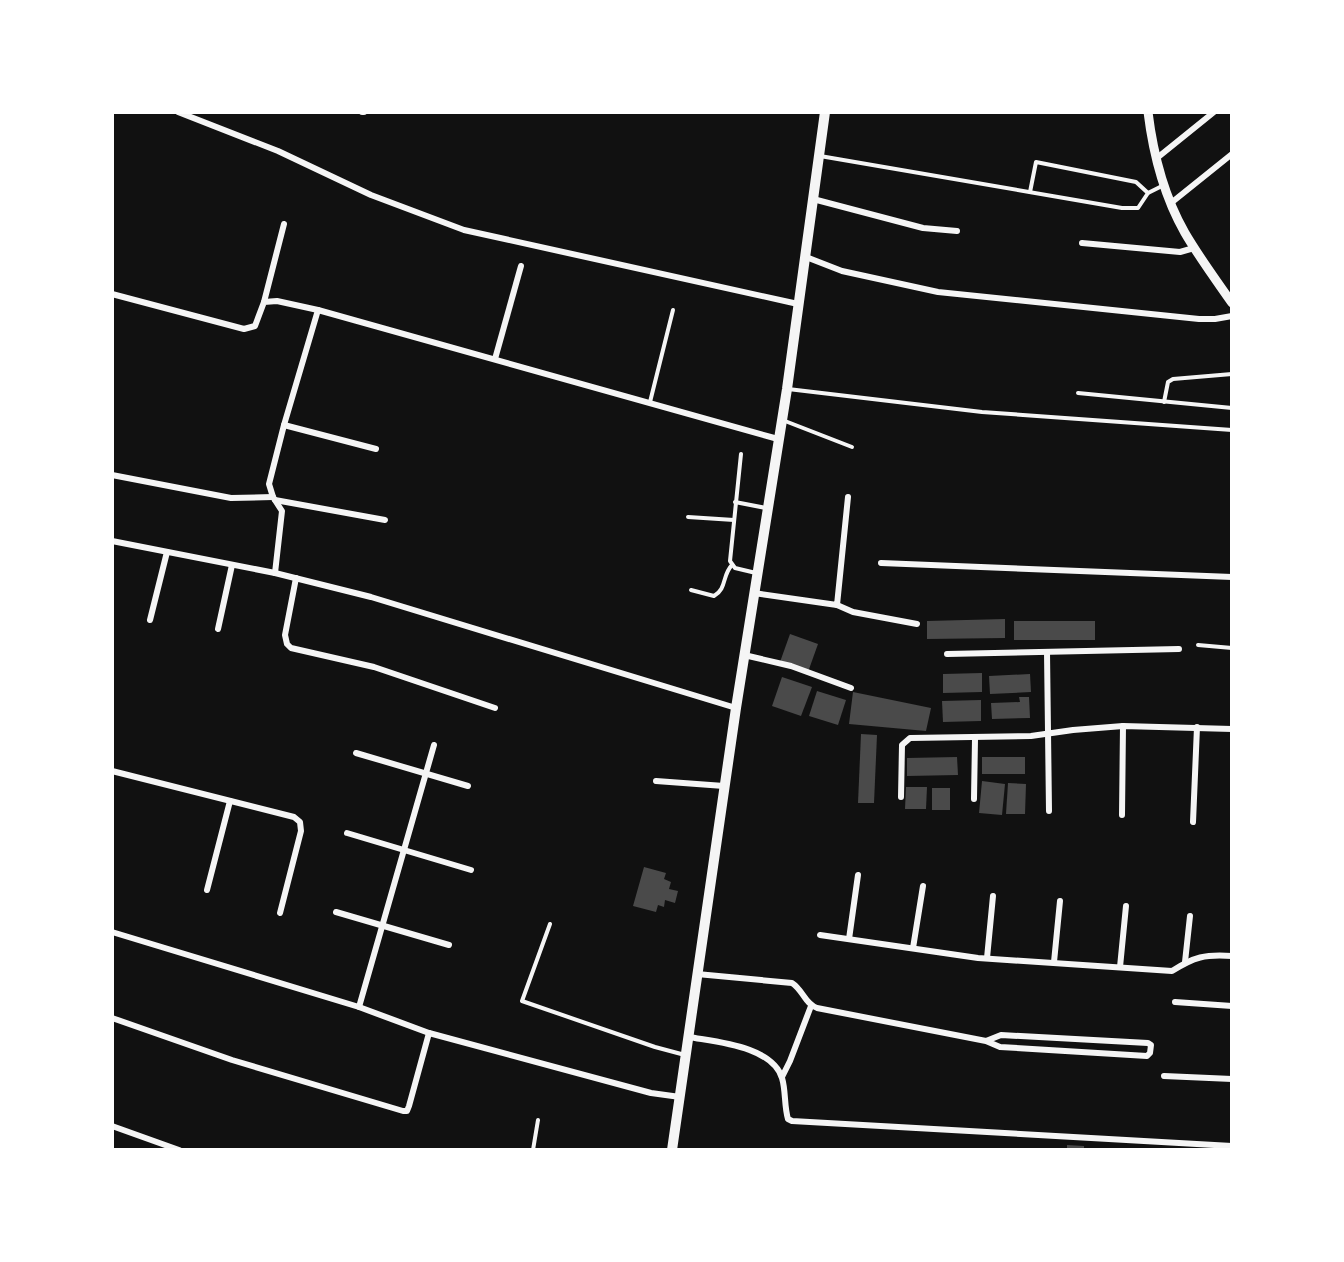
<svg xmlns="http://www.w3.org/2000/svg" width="1344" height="1262" font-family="'Alegreya Sans',sans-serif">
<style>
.building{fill:#4a4a4a}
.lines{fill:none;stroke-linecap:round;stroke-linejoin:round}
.service{stroke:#f5f5f5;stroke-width:4}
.minor{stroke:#f5f5f5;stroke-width:6}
.tertiary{stroke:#f5f5f5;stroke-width:9}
.secondary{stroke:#f5f5f5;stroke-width:10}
</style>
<rect width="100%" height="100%" fill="#111"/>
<g class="building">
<polygon points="1005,619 1005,638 927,639 927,621"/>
<rect x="1014" y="621" width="81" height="19"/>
<polygon points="790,634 818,644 808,672 780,662"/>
<polygon points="982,673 982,692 943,693 943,674"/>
<polygon points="1030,674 1031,692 990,694 989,676"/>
<polygon points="782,677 812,687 801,716 772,706"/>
<polygon points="817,691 846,700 838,725 809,716"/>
<polygon points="853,692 931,708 926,731 849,724"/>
<polygon points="1019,697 1029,697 1030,718 992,719 991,703 1020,702"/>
<polygon points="981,700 981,721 943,722 942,701"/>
<polygon points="861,734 877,735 874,803 858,803"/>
<polygon points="957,757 958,775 907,776 907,758"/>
<rect x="982" y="757" width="43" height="17"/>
<polygon points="982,781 1005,784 1002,815 979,813"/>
<polygon points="1008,783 1026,784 1025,814 1006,814"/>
<polygon points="906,787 927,787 926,809 905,809"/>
<rect x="932" y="788" width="18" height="22"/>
<polygon points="644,867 666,873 664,879 671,882 669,889 678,891 675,903 665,900 664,907 658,905 656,912 633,906"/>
<polygon points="1067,1145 1084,1146 1084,1150 1067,1150"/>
</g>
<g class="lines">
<g class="service">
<polyline points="820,156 1122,208 1138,208 1148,193 1164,185"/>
<polyline points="1030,192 1036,162 1136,182 1148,193"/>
<polyline points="788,389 982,412 1232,430"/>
<polyline points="1078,393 1232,408"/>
<polyline points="650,402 673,310"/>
<polyline points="1164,402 1168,382 1173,379 1232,374"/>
<polyline points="785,421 852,447"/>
<polyline points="741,454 730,561 735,568 756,573"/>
<polyline points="735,502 766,508"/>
<polyline points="688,517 734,520"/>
<path d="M691,590L714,596C727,589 722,575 732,565"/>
<polyline points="1198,645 1232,648"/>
<polyline points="550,924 522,1001 655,1047 685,1055"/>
<polyline points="533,1150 538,1120"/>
</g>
<g class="minor">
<polyline points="178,112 278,151 371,195 464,230 798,304"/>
<polyline points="362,112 364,112"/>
<polyline points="1157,158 1214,112"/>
<polyline points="813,199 923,228 957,231"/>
<polyline points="1171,203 1232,154"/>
<polyline points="1082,243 1180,252 1194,248"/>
<polyline points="806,257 842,271 938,292 1199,319 1215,319 1232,316"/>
<polyline points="112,294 244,329 255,326 264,302 277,301 318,310 778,439"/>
<polyline points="264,302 284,224"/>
<polyline points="495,359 521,266"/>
<polyline points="284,425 376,449"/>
<polyline points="112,475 231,498 273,497"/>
<polyline points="275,500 385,520"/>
<polyline points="112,541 275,573 371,597 736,708"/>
<polyline points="881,563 1232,577"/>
<polyline points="275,573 282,511 273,497 269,484 284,425 318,310"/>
<polyline points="296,578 285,635 287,644 291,648 374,667 495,708"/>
<polyline points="754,593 837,605 848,497"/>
<polyline points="837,605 853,612 917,624"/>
<polyline points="150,620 167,552"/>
<polyline points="218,629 232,565"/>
<polyline points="1047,652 1049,811"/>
<polyline points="947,654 1179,649"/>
<polyline points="744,655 791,666 851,688"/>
<polyline points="356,753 468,786"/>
<polyline points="112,771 294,817 300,822 301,831 280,913"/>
<polyline points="656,781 724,786"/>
<polyline points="901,797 902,745 910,738 1031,736 1073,730 1123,726 1232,729"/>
<polyline points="974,799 975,739"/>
<polyline points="1122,815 1123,726"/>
<polyline points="1193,822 1197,727"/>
<polyline points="347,833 471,870"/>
<polyline points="207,890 230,801"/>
<polyline points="336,912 449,945"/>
<polyline points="112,932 359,1007 429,1033 651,1093 680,1097"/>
<path d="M820,935L978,958L1172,971C1194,957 1205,954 1232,956"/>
<polyline points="849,939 858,875"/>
<polyline points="913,948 923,886"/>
<polyline points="987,958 993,896"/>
<polyline points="1054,962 1060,901"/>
<polyline points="1185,962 1190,916"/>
<polyline points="1120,967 1126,906"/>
<path d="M697,974L792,983C803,990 805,1004 817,1008L986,1041L1000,1047L1147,1056L1150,1053L1151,1045L1148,1043L1001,1035L986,1041"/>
<polyline points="1175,1002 1232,1006"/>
<polyline points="359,1007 434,745"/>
<polyline points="112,1018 232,1060 403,1111 407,1111 409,1106 429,1033"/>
<path d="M689,1037C716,1042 772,1046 782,1078C786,1091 784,1106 788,1119L792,1121L1232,1146"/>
<polyline points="1164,1076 1232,1079"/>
<polyline points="782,1077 790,1061 811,1006"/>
<polyline points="112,1126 179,1150"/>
</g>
<path class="tertiary" d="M1148,112C1153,153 1165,198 1185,233C1199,257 1216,280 1232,303"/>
<polyline class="secondary" points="672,1150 736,708 787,389 825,112"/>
</g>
<rect width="1344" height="1262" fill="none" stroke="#ffffff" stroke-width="228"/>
</svg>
